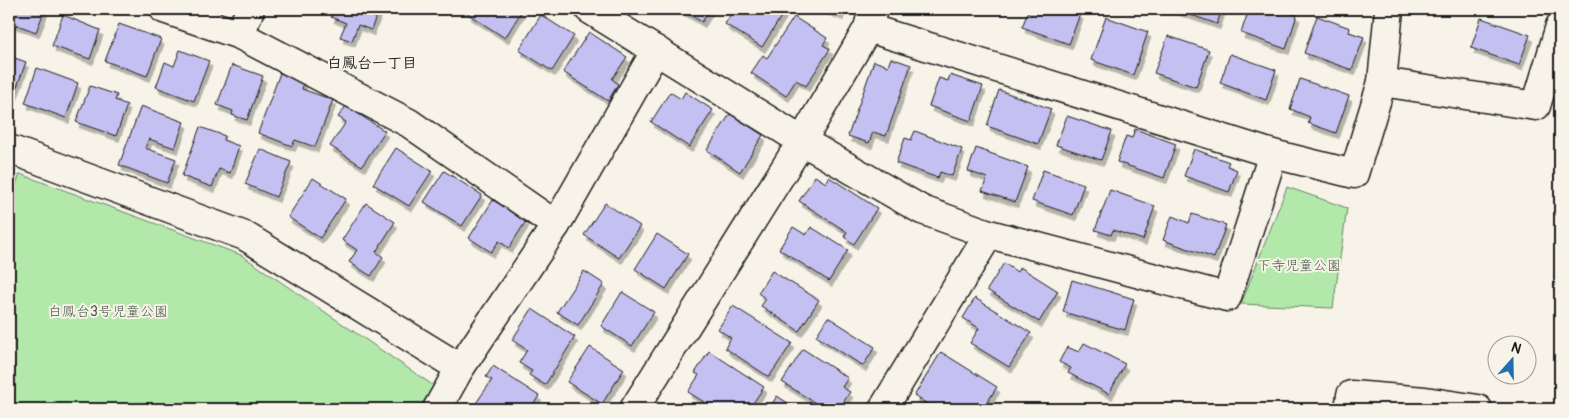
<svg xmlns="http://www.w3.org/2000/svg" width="1569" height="418" font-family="Pangolin,'Klee One',sans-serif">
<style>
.green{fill:#b2e9ab;stroke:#678264}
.building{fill:#c5c0f2;stroke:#1c1c1c;filter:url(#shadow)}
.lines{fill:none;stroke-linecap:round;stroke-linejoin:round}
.minor-casing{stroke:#1c1c1c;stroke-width:31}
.minor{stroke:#f7f3e8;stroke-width:28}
.labels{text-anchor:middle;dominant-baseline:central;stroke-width:4;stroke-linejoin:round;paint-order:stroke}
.park-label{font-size:14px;fill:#495a47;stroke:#f7f3e8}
.neighbourhood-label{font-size:15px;font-weight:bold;fill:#1c1c1c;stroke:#f7f3e8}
</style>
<defs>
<filter id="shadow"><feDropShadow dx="3" dy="5.5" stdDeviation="0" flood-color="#0004"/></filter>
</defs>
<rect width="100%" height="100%" fill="#f7f3e8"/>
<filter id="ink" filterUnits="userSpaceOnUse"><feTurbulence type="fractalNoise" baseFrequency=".02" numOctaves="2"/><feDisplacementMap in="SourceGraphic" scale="10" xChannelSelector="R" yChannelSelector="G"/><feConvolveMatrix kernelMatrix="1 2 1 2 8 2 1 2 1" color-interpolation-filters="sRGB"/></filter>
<g filter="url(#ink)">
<g class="green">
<polygon points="20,174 241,255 434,386 418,409 9,409 9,202"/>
<polygon points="1287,187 1347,208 1333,308 1241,304"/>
</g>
<g class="building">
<polygon points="9,9 45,9 36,32 9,22"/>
<polygon points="334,9 379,9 371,30 358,25 352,41 340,37 346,23 331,17"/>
<polygon points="471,9 523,9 505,38 468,14"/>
<polygon points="680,9 710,9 702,22"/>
<polygon points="734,9 778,9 784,12 762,47 725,24"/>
<polygon points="824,9 842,9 840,15"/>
<polygon points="1029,9 1066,9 1080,14 1069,44 1022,27"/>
<polygon points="1174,9 1222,9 1217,24"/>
<polygon points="1249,9 1279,9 1297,15 1286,49 1241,33"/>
<polygon points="63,15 100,30 90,59 52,46"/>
<polygon points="541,15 574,36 552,71 519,50"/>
<polygon points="1317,16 1350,28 1349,32 1364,37 1352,70 1304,53"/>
<polygon points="794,17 827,38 823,45 830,49 806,86 796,80 786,96 751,73 763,55 767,58"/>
<polygon points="1106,17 1148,32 1133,75 1091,60"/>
<polygon points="1481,18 1530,35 1519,65 1471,48"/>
<polygon points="119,24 161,39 147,76 105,61"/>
<polygon points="589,32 627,57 612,79 618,84 608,101 563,72"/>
<polygon points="1168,36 1209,50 1196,87 1154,73"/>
<polygon points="180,50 209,61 194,101 156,87 165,62 174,66"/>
<polygon points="1230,54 1276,70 1266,100 1220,83"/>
<polygon points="9,56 26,62 10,106 9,106"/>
<polygon points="891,58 911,65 886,136 873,132 869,143 848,136 874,61 888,66"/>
<polygon points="232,65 263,76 247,120 232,115 233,111 217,105"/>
<polygon points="37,68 78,83 66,118 25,103"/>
<polygon points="280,73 304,82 302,89 333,100 315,147 295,140 292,146 258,133"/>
<polygon points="950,75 983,86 971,121 929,106 939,78 948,81"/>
<polygon points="1300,79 1349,96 1336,133 1308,123 1310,117 1290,109"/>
<polygon points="90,86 117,95 115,100 127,105 116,136 76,122"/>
<polygon points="999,90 1051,109 1038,144 987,126"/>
<polygon points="670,92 681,99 685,92 713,110 689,147 651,122"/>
<polygon points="141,106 184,122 175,148 149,139 145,148 176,159 167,183 119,165"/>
<polygon points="346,106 385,131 362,166 330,146 346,122 338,117"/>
<polygon points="730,114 763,135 740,172 707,150"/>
<polygon points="1067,116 1112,131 1101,160 1056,145"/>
<polygon points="200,127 225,136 223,140 239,146 230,173 219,169 212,187 182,176"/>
<polygon points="1135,129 1176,144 1164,178 1117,162 1126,136 1132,138"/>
<polygon points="915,131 962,149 952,176 940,172 938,178 896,163 905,138 911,140"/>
<polygon points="396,148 432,171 409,206 373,184"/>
<polygon points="976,148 1028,167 1015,202 982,191 987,178 968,171"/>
<polygon points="260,149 291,162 276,197 245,184"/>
<polygon points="1194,149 1229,162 1227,166 1237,170 1229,192 1184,176"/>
<polygon points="1043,170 1084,184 1073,215 1032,201"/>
<polygon points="444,171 482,195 462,226 424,202"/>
<polygon points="815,176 826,183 829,177 877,208 854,244 844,237 847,232 799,201"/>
<polygon points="313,178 346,199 320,238 288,217"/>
<polygon points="1110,190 1155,206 1143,240 1113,230 1111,235 1095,230"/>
<polygon points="493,200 526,221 509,248 499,241 491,252 469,238"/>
<polygon points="366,203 395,222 376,252 383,257 371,276 349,262 357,250 342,240"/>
<polygon points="605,203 640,226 619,258 584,235"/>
<polygon points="1192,214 1226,225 1214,258 1163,240 1172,216 1189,223"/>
<polygon points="793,227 806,235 811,227 848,250 829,281 779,249"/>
<polygon points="657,234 688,254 666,289 635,269"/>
<polygon points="1004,263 1017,272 1020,267 1058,291 1039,322 987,290"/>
<polygon points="584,271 604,284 578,325 557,312"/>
<polygon points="772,271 819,300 799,331 761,306 766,299 758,293"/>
<polygon points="1072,280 1134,299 1125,330 1063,312"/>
<polygon points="622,292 654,312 632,346 601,326"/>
<polygon points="975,298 1031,333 1009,367 970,343 979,328 963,318"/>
<polygon points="733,306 792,343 769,377 725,348 731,338 718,329"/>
<polygon points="532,309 575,337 545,385 529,375 532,371 519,363 527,350 512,340"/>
<polygon points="828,317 875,347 863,366 816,336"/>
<polygon points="1084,343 1125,364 1109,394 1068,373 1071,368 1059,362 1067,347 1079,352"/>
<polygon points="590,347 624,369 602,404 567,382"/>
<polygon points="803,349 848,378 842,387 850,392 839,409 825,409 782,382"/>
<polygon points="709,351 764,387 749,409 715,409 688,392 699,375 695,373"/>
<polygon points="941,352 997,387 983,409 936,409 914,396"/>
<polygon points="493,366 539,396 530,409 472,409 492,380 486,377"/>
<polygon points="777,396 797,409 769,409"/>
<polygon points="675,403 684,409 671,409"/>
</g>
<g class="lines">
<g class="minor-casing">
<g id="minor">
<polyline points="164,9 240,35 409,123 556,225"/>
<polyline points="589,9 802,141 922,210 989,234 1227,297 1273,154"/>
<polyline points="868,28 1273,154 1354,174 1382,82 1536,106 1560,26"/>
<polyline points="240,35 250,9"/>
<polyline points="1382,82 1389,9"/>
<polyline points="9,149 245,236 460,368"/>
<polyline points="437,409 460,368 556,225 656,50"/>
<polyline points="634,409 802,141 868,28 873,9"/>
<polyline points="883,409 989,234"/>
<polyline points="1349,409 1351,395 1425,401 1478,409"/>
</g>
</g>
<use href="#minor" class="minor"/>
</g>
</g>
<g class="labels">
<g class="park-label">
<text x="1299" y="265">下寺児童公園</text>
<text x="108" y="311">白鳳台3号児童公園</text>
</g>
<g class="neighbourhood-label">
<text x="372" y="63">白鳳台一丁目</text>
</g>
</g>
<rect width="1569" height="418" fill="none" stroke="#f7f3e8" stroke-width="30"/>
<rect x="15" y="15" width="1539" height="388" fill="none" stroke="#1c1c1c" stroke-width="2" filter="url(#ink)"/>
<g transform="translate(1512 360) rotate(20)"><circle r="24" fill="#f7f3e8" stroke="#9f9d96"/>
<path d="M0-4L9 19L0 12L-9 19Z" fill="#1f6fb2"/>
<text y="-8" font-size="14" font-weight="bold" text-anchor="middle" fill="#1c1c1c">N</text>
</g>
</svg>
